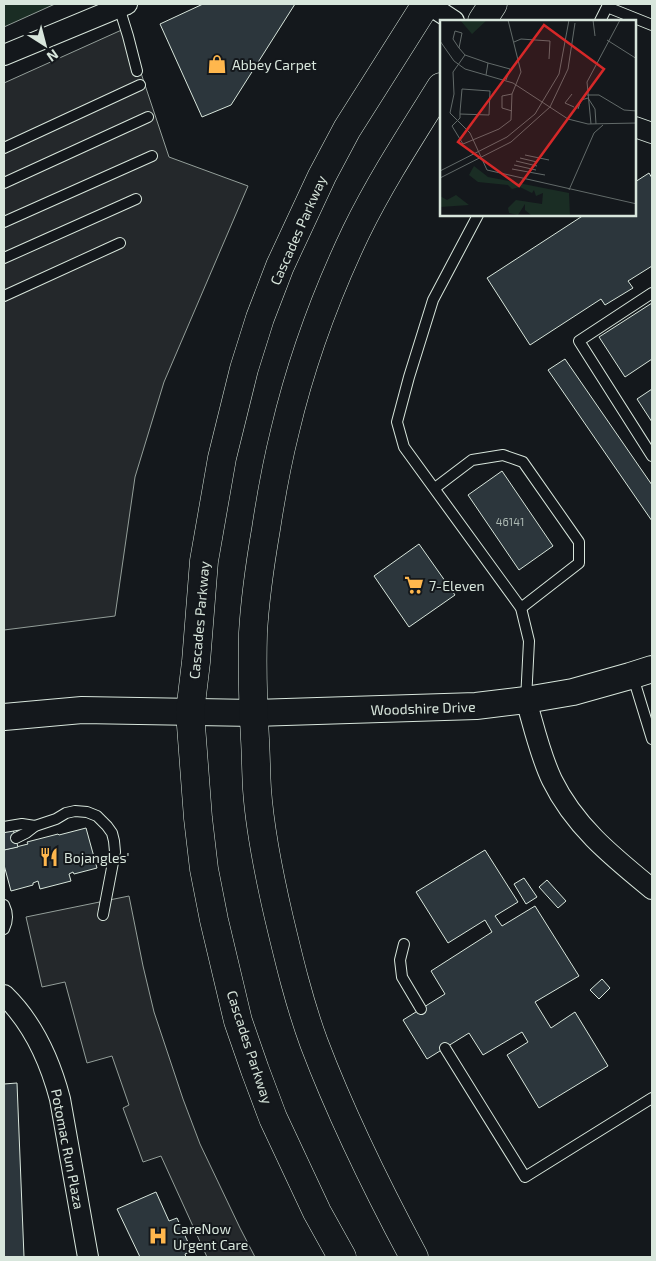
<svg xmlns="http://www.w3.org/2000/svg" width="656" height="1261" font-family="'Exo 2',sans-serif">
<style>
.green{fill:#1a2d24;stroke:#939e99}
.parking{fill:#24282b;stroke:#939e99}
.building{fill:#2c363c;stroke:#d8e6dc}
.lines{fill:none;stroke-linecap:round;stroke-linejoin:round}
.service-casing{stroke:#d8e6dc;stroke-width:12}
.minor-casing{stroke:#d8e6dc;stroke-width:22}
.tertiary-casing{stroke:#d8e6dc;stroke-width:28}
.secondary-casing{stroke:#d8e6dc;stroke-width:29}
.service{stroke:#14181c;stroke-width:10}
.minor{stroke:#14181c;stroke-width:20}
.tertiary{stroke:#14181c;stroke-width:26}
.secondary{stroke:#14181c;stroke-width:28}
.labels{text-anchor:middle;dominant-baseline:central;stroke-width:4;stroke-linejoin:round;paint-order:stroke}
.number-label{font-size:11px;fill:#adbab4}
.poi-label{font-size:14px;fill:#d8e6dc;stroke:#14181c;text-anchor:start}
.street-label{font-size:14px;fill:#d8e6dc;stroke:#14181c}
.inset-road{fill:none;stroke:#626a69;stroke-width:1}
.view{fill:#d62828;fill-opacity:0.15;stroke:#d62828;stroke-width:2.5}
.inset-edge{fill:none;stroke:#d8e6dc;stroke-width:2.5}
</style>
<rect width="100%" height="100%" fill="#14181c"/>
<polygon class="green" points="4,4 55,4 4,27"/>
<g class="parking">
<polygon points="126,28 169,157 248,186 164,382 135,477 115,616 4,630 4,83"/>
<polygon points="129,896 143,966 154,1012 183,1099 200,1144 240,1228 255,1257 207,1257 161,1156 143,1162 123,1108 129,1105 112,1056 87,1063 65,982 42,987 26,917"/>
</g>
<g class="building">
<polygon points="203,4 295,4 231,105 202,117 160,24"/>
<polygon points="649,173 652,178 652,266 628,281 633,288 605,305 601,299 530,345 487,278 584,215 635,215 635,182"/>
<polygon points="652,303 652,359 625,377 599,337"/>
<polygon points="565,359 652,485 652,521 548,370"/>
<polygon points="652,389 652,422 637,399"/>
<polygon points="502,471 553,546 519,570 468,495"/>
<polygon points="419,544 455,595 409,627 374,576"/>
<polygon points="86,828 97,868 74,874 73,872 69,874 71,881 40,889 38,881 33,883 33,885 11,891 4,865 4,850 28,844 27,842 58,834 59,835"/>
<polygon points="13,829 18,847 4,850 4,831"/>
<polygon points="485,850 518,902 495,916 502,926 535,906 579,976 535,1002 551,1028 575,1012 608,1066 539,1108 507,1055 528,1042 522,1032 483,1055 469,1033 427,1059 403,1020 445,994 431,971 492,932 485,920 448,943 416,892"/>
<polygon points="524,878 537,897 526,904 514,884"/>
<polygon points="547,880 566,901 558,908 539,887"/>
<polygon points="602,979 610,988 599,999 590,990"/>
<polygon points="17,1083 24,1257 4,1257 4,1084"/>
<polygon points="156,1192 169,1221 177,1218 192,1251 185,1254 186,1257 140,1257 117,1209"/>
</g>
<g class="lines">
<g class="service-casing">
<g id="service">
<polyline points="119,7 128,36 137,71"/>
<polyline points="600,21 607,7 652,25"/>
<polyline points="4,148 140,85"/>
<polyline points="4,183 148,117"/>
<polyline points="478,215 433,300 409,377 397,422 404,447 521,608 529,641 526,700"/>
<polyline points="4,222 152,156"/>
<polyline points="4,258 136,199"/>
<polyline points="652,293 579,341 652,456"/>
<polyline points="4,296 120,243"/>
<polyline points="435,488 472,460 503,455 523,462 579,542 579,563 521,608"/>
<polyline points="633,677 652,739"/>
<polyline points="4,827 22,824 35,826"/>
<polyline points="16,838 26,833 35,826 56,819 66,813 75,811 87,812 97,816 107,826 112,833 114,841 115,852 103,915"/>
<path d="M4,905C8,913 8,921 4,929"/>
<polyline points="404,944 400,960 402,977 421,1009"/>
<polyline points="445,1048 525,1177 652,1098"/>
</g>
</g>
<g class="minor-casing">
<g id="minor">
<polyline points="428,4 454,21"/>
<polyline points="4,55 127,4"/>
<polyline points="635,127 652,133"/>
<path d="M526,700C534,727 540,755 552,780C575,827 613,857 652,889"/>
<path d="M4,995C32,1022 50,1061 60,1099L88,1257"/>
</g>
</g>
<g class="tertiary-casing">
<polyline id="tertiary" points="4,717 82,710 254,713 476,706 526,700 573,692 630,676 652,669"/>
</g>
<g class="secondary-casing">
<g id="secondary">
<polyline points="482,21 493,4"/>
<polyline points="342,1257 317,1212 273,1118 255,1070 238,1021 214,920 204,869 198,818 190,712 196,662 204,561 222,458 244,369 260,318 280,266 322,176 347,129 426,4"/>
<path d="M414,1257C377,1188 342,1117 314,1043C299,1002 289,960 279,918C269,875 260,832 257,789C256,772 256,756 255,739C253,704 252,669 253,633C255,598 260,564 266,529C271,496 277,463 285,431C301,363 326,295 356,232C381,181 411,135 441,87"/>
</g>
</g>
<use href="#service" class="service"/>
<use href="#minor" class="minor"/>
<use href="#tertiary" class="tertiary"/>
<use href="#secondary" class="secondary"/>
</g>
<defs>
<g id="shop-bare" transform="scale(1.5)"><path d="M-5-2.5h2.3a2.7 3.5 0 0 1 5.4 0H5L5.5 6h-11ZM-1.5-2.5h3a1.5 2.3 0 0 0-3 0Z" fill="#ffb74d" stroke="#14181c" stroke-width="2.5" paint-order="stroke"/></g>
<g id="supermarket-bare" transform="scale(1.5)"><path d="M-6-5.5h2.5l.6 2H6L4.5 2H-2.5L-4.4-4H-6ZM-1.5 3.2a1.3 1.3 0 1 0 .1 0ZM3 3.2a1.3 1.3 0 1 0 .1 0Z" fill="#ffb74d" stroke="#14181c" stroke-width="2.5" paint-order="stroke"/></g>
<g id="restaurant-bare" transform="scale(1.5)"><path d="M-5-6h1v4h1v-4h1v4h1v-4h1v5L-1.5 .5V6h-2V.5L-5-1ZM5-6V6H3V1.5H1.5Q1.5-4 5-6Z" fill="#ffb74d" stroke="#14181c" stroke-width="2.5" paint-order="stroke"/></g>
<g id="hospital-bare" transform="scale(1.5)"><path d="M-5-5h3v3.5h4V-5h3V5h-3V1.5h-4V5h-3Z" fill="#ffb74d" stroke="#14181c" stroke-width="2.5" paint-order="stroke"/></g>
</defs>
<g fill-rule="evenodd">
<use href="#shop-bare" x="217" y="64"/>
<use href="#supermarket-bare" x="414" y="585"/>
<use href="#restaurant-bare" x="49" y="857"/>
<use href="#hospital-bare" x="158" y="1236"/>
</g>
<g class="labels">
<g class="number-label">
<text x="510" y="521">46141</text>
</g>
<g class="poi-label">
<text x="232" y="64">Abbey Carpet</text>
<text x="429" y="585">7-Eleven</text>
<text x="64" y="857">Bojangles'</text>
<text x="173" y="1228">CareNow<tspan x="173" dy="16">Urgent Care</tspan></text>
</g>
<g class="street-label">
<text transform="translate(298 230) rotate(-66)">Cascades Parkway</text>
<text transform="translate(199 620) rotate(-85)">Cascades Parkway</text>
<text transform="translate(423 708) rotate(-2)">Woodshire Drive</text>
<text transform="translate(250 1047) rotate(72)">Cascades Parkway</text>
<text transform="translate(68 1149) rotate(79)">Potomac Run Plaza</text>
</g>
</g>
<g transform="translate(440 20)">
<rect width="196" height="196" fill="#14181c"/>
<path d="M20,0H47L32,14ZM34,146L48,157L129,173L130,196H92L85,190V184L78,195L69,193L68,188L76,180L102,184L103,173L96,176L94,170L92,173L80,167L72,169L68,165L38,162L29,155ZM16,175L29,185L0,187V176L7,180Z" fill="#1a2d24"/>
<path class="inset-road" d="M153,0L155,16M167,20L197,39M0,21L14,41L25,49L73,63L128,99L148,104L197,103M74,22L81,19L110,21L109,39M19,28L22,13L15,11L13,19L19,28L25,35L13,52L14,74L10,93L30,113L47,150L197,184M25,35L48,43L46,55M48,43L70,49L66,60M72,74L62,76V88L72,91M132,74L125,83L134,87M147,75H159L184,90L197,91M148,78L155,89L156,104M138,89L141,80L148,78M20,94L49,95L50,71L22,69L20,92V98L12,106L23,124L59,109L71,100L72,74L81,52L68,0M151,104L147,62L180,0M85,135L109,140M80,138L97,142M76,141L97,146M74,145L96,150M72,149L105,155M0,151L67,117L95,94L119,54L129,0M0,158L71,122L110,87L128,49L135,3M129,170L154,113L163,105"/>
<path class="view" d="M104,5L164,49L79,166L18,122Z"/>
<rect width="196" height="196" class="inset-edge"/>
</g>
<rect width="656" height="1261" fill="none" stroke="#d8e6dc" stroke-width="10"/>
<g transform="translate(45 45) rotate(144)" stroke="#14181c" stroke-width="4" paint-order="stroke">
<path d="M0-4L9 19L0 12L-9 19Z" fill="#d8e6dc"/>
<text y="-8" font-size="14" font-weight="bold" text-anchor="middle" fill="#d8e6dc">N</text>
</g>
</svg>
